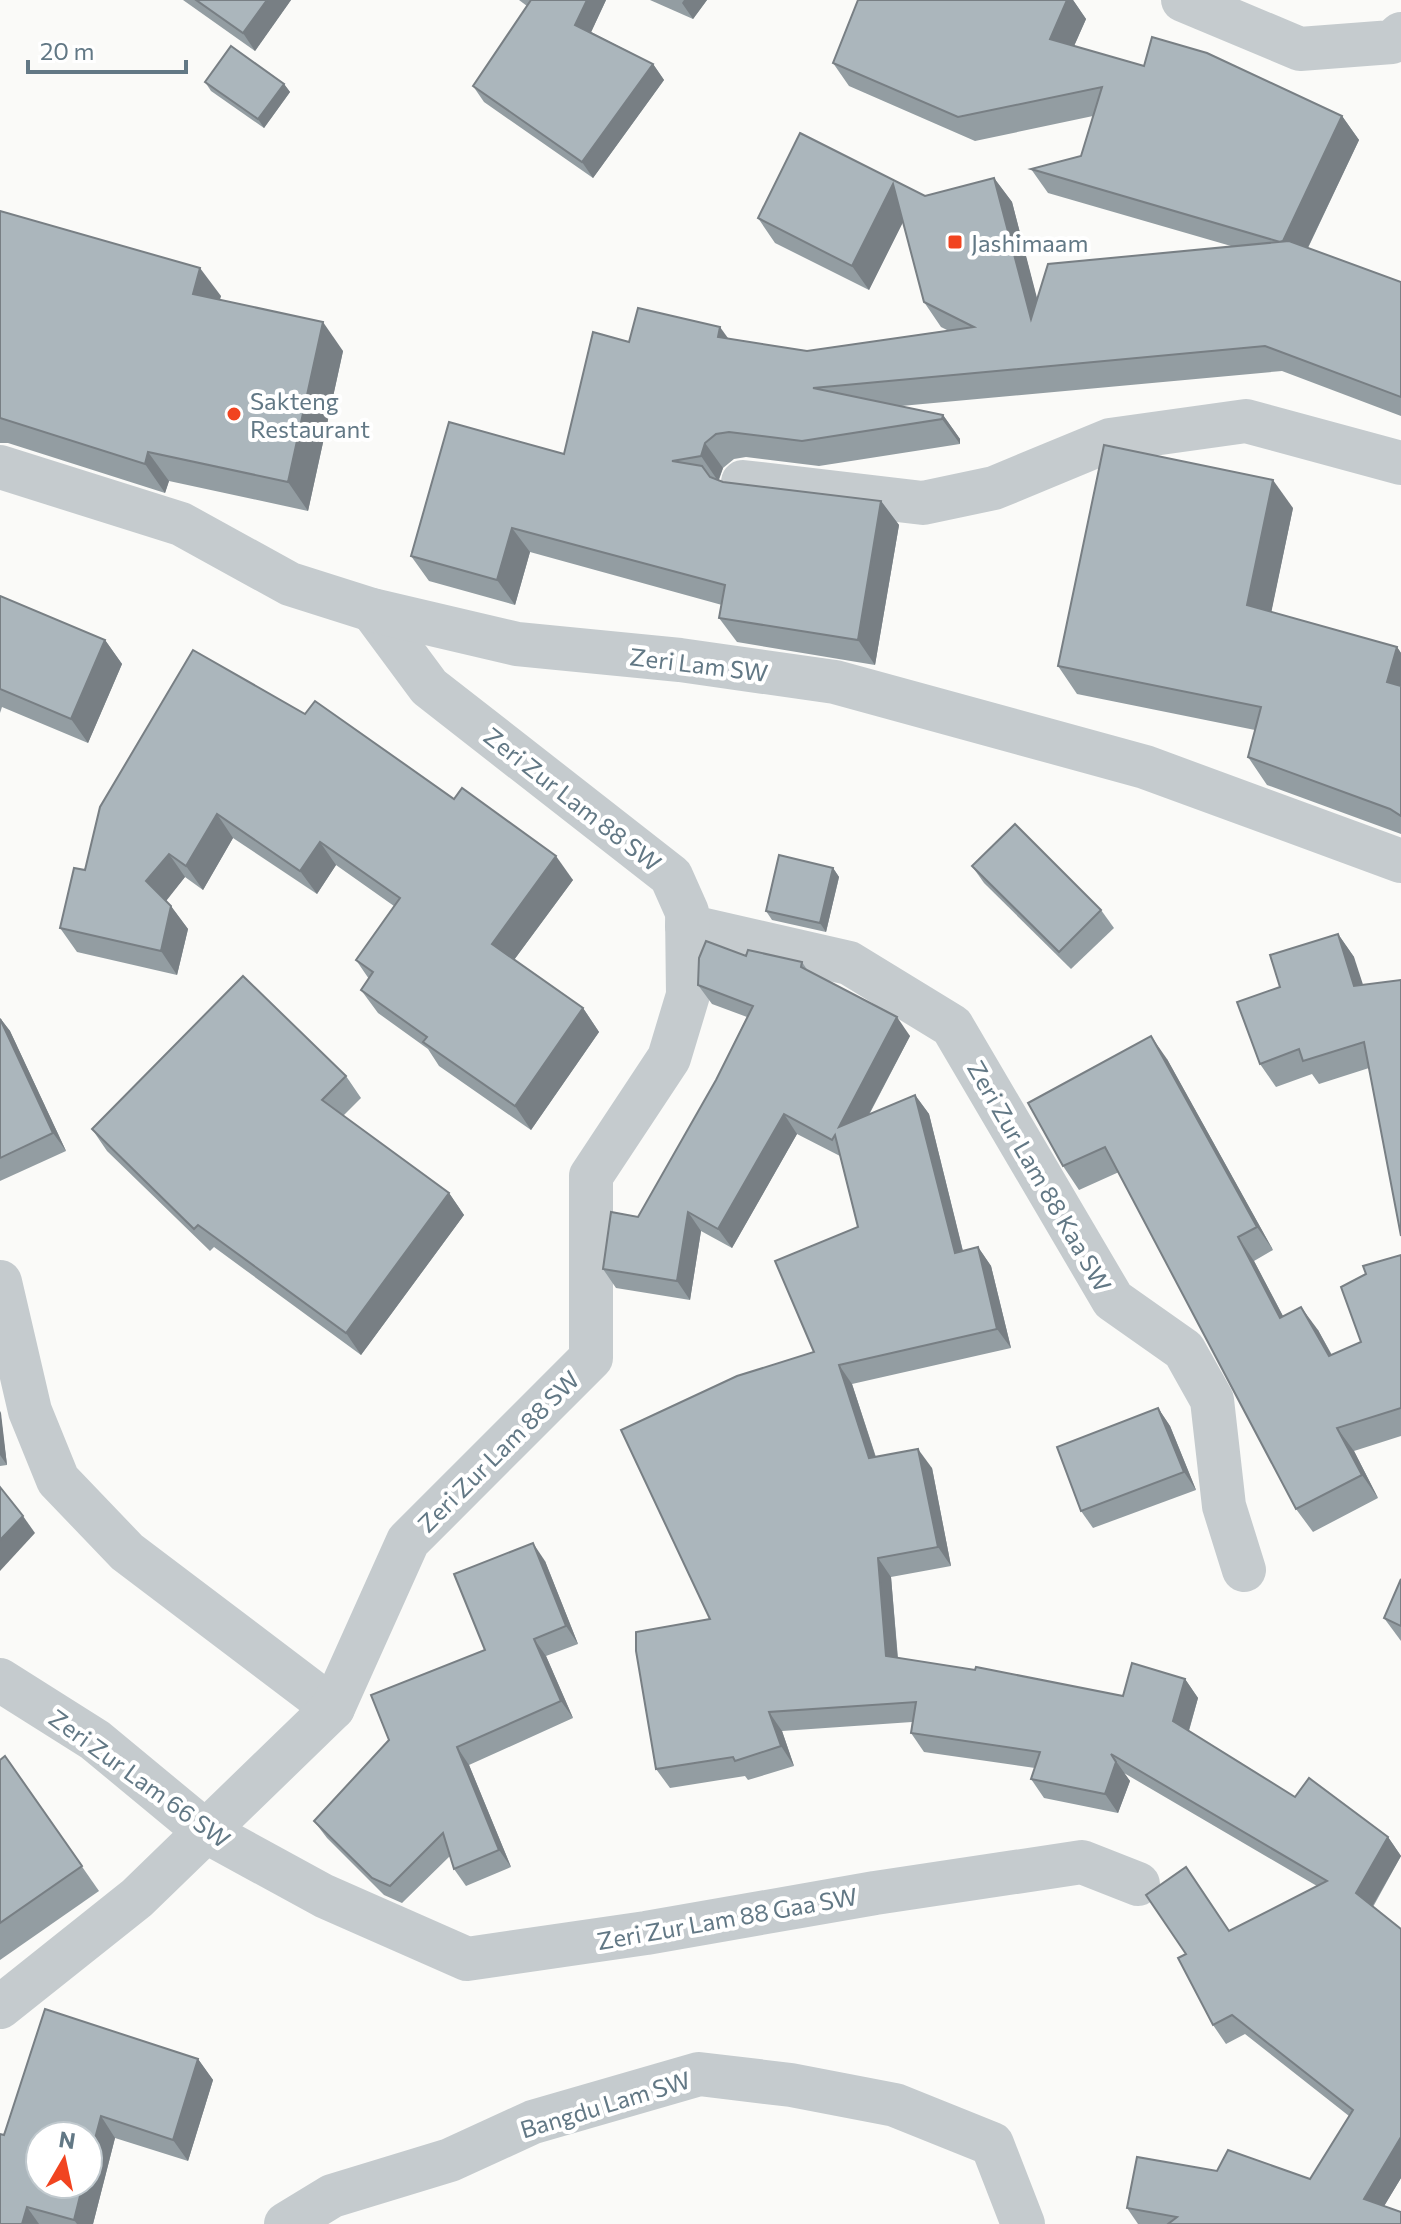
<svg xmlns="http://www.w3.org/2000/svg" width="1401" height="2224" font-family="Commissioner,sans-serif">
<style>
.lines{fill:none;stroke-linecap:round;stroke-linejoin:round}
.minor{stroke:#c5cbce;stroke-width:44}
.tertiary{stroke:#c5cbce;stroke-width:44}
.wall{fill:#939da2}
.shaded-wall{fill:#787f84}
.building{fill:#abb6bc;stroke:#787f84;stroke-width:2}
.poi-dot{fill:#f14420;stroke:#fff;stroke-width:3}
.labels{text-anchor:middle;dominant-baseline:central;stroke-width:8;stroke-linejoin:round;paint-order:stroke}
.poi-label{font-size:24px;fill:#627885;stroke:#fff;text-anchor:start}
.street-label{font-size:24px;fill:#627885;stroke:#fff}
</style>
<rect width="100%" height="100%" fill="#fafaf8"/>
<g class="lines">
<g class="minor">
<polyline points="1183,0 1300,49 1392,42 1401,34"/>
<polyline points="743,482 923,503 994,488 1110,440 1246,421 1401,463"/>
<polyline points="687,926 849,963 952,1026 1113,1300 1184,1350 1212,1400 1224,1506 1244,1570"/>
<polyline points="0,1282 30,1411 58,1480 127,1552 333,1708"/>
<polyline points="0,1680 95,1740 205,1831 324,1896 467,1959 646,1933 875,1893 1082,1862 1138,1884"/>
<polyline points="0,2007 137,1898 333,1708 408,1541 591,1358 591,1176 669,1058 688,995 687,912 671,876 429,687 372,610"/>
<polyline points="286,2224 332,2196 450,2160 533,2122 699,2074 791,2085 895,2105 992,2144 1023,2224"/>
</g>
<polyline class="tertiary" points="0,467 181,524 290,584 372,610 517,644 680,660 835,682 1145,767 1401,861"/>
</g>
<g class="wall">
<polygon points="183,0 291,0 255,51"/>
<polygon points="519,0 606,0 591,32 653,64 664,80 593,178 484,102 473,86 527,6"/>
<polygon points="650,0 707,0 693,19"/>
<polygon points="858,0 1073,0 1086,19 1074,46 1144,66 1342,116 1359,140 1308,248 1401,282 1401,416 1282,371 901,406 943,415 960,439 960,444 819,466 746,457 734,459 723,468 719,480 723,482 881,501 899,525 875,665 737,642 719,618 722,605 530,552 515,605 429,581 411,556 564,454 629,342 729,339 807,351 949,331 941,327 924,302 903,222 869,290 775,243 758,218 925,196 994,178 1012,202 1037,300 1231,246 1048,193 1031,169 1081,156 1093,116 975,141 849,86 833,63"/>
<polygon points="205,82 284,84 290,92 264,128 211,91"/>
<polygon points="0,211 221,296 219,300 343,351 308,511 169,481 165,493 8,443 0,443"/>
<polygon points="1293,508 1271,612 1397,647 1401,653 1401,834 1267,785 1248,757 1255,730 1077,694 1058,666"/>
<polygon points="0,596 105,640 122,664 88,743 2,707 0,713"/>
<polygon points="305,714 454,799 573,880 514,960 583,1008 599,1032 531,1130 439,1066 428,1049 378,1013 361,990 369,979 356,960 394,906 336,865 317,894 233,838 203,890 185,877 166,900 188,929 177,975 77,952 60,928 85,870"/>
<polygon points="972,866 1101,910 1114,928 1071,969 984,883"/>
<polygon points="833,868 839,877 826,932 772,920 766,911"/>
<polygon points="1338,934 1354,957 1369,1068 1319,1084 1312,1074 1276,1087 1260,1064 1280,987"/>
<polygon points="746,956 802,962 808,971 910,1036 869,1115 915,1095 929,1114 963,1251 978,1247 991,1266 1011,1348 852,1384 876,1457 932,1468 951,1566 891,1577 898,1658 1123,1696 1185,1679 1198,1698 1189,1731 1295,1797 1388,1837 1401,1856 1373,1907 1401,2178 1384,2206 1401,2224 1138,2224 1127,2208 1217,2171 1310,2179 1349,2116 1245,2034 1226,2044 1213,2025 1230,1931 1317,1886 1124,1773 1130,1781 1118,1813 1044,1798 1031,1779 1035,1768 924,1752 911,1733 912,1722 782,1731 794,1766 748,1780 745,1776 670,1788 656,1769 710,1619 814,1352 858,1227 840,1156 797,1134 732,1248 701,1231 690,1300 616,1288 603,1269 638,1217 716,1080 747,1017 712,1004 698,985"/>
<polygon points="0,1018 10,1031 66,1151 0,1181"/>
<polygon points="1167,1059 1273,1250 1254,1261 1283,1316 1318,1330 1332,1355 1361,1342 1401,1255 1401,1436 1354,1451 1378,1498 1313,1532 1296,1509 1119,1172 1079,1190 1063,1166"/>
<polygon points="346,1076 361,1098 343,1116 449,1193 464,1215 361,1355 214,1247 210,1251 107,1151 92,1129"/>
<polygon points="1158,1408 1170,1426 1196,1490 1093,1528 1081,1511"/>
<polygon points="0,1411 7,1465 0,1466"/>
<polygon points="545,1561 578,1644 546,1656 573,1718 469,1765 511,1867 466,1886 454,1869 450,1856 402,1903 384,1895 327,1838 314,1821 485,1650"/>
<polygon points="1401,1579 1401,1641 1384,1618"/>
<polygon points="5,1756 99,1891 0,1960 0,1760"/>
<polygon points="198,2059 213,2080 188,2161 115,2138 93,2224 0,2224 4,2135"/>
</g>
<g class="shaded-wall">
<polygon points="267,0 291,0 255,51 243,33"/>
<polygon points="587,0 606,0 587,41 575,25"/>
<polygon points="684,0 707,0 693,19 682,3"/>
<polygon points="1067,0 1073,0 1086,19 1067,62 1050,39"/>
<polygon points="653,64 664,80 593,178 582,162"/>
<polygon points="284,84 290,92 264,128 258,119"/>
<polygon points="1342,116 1359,140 1299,266 1283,242"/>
<polygon points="994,178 1012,202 1049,344 1031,319"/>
<polygon points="893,184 910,208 869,290 852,266"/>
<polygon points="200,268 221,296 213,323 193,294"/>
<polygon points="323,322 343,351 308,511 288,482"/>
<polygon points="720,327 738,352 718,337"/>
<polygon points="943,415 960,439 960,444 942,419"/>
<polygon points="705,443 723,468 718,481 701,456"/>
<polygon points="148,452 169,481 165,493 145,464"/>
<polygon points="1273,480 1293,508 1267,633 1247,605"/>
<polygon points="881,501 899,525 875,665 858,640"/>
<polygon points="512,528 530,552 515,605 497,580"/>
<polygon points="105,640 122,664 88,743 71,719"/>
<polygon points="1397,647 1401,653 1401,702 1387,682"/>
<polygon points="217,814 233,838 203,890 186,866"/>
<polygon points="320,842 336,865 317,894 300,871"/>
<polygon points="169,854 185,877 163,905 146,881"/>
<polygon points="556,856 573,880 508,968 492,944"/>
<polygon points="833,868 839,877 826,932 820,923"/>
<polygon points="171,906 188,929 177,975 161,951"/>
<polygon points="1338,934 1354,957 1371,1009 1354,986"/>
<polygon points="583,1008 599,1032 531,1130 515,1106"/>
<polygon points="897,1017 910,1036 852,1146 839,1127"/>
<polygon points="0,1018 10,1031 66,1151 53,1133"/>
<polygon points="1151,1036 1167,1059 1273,1250 1257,1227"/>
<polygon points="915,1095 929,1114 968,1272 955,1253"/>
<polygon points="784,1114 797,1134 732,1248 718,1229"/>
<polygon points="449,1193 464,1215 361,1355 346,1333"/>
<polygon points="688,1212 701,1231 690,1300 677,1281"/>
<polygon points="1238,1237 1254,1261 1296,1341 1280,1318"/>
<polygon points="978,1247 991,1266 1011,1348 997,1329"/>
<polygon points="1301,1307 1318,1330 1345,1380 1329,1356"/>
<polygon points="839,1365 852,1384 882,1477 869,1458"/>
<polygon points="1158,1408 1170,1426 1196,1490 1184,1472"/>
<polygon points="0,1411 1,1413 7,1465 0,1455"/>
<polygon points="1337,1428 1354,1451 1378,1498 1362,1475"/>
<polygon points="918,1449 932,1468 951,1566 938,1547"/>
<polygon points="23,1516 35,1533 0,1571 0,1540"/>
<polygon points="533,1543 545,1561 578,1644 566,1626"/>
<polygon points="878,1558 891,1577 899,1675 886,1656"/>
<polygon points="534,1639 546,1656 573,1718 561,1701"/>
<polygon points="1185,1679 1198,1698 1186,1740 1173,1721"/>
<polygon points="769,1712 782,1731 794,1766 781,1746"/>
<polygon points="457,1747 469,1765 511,1867 499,1850"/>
<polygon points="1111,1754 1130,1781 1118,1813 1105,1794"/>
<polygon points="1388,1837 1401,1856 1369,1912 1356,1893"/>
<polygon points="198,2059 213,2080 188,2161 173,2140"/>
<polygon points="101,2116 115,2138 93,2224 77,2224 74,2220 83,2184 88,2184 88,2165"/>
<polygon points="1401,2137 1401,2178 1377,2218 1364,2199"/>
<polygon points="27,2207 39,2224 22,2224"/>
</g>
<g class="building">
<polygon points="196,0 267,0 243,33"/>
<polygon points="531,0 587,0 575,25 653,64 582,162 473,86"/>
<polygon points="858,0 1067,0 1050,39 1144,66 1152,37 1207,53 1342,116 1283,241 1280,242 1031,169 1081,156 1102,87 958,117 833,63"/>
<polygon points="231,46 284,84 258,119 205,82"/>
<polygon points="800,133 925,196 994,178 1031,319 1048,264 1289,241 1401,282 1401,397 1265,346 813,388 943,415 942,419 802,441 729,432 716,434 705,443 701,456 672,461 702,466 710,477 723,482 881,501 858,640 719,618 725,585 512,528 497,580 411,556 449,422 564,454 593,332 629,342 638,308 720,327 718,337 807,351 974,327 924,302 893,184 852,266 758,218"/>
<polygon points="0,211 200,268 193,294 323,322 288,482 148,452 145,464 0,418"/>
<polygon points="1104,445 1273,480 1247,605 1397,647 1387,682 1401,686 1401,816 1390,809 1248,757 1261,707 1058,666"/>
<polygon points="0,596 105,640 71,719 0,689"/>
<polygon points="193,650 305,714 315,701 454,799 462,788 556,856 492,944 583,1008 515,1106 423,1042 427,1037 361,990 373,972 356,960 400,898 320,842 300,871 217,814 186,866 169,854 146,881 171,906 161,951 60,928 74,868 85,870 100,807"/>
<polygon points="1015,824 1101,910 1059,952 972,866"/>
<polygon points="779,855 833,868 820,923 766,911"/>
<polygon points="1338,934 1354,986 1401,980 1401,1236 1364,1042 1303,1061 1299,1049 1260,1064 1237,1002 1280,987 1270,955"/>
<polygon points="706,941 746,956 748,950 802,962 801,967 897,1017 839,1127 915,1095 955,1253 978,1247 997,1329 839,1365 869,1458 918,1449 938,1547 878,1558 886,1656 975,1670 976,1667 1123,1696 1132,1663 1185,1679 1173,1721 1295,1797 1309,1778 1388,1837 1356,1893 1401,1929 1401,2137 1364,2199 1401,2212 1401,2224 1168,2224 1177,2217 1127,2208 1137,2157 1217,2171 1228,2150 1310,2179 1353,2110 1232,2015 1213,2025 1178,1958 1186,1954 1146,1895 1186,1867 1229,1931 1327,1881 1111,1754 1116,1762 1105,1794 1031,1779 1040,1752 911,1733 916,1702 769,1712 781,1746 735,1761 733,1757 656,1769 636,1651 636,1632 710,1619 621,1430 737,1376 814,1352 775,1261 858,1227 835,1135 832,1140 784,1114 718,1229 688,1212 677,1281 603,1269 611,1212 638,1217 716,1080 753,1006 698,985 699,958"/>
<polygon points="243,976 346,1076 322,1100 449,1193 346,1333 198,1225 194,1229 92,1129"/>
<polygon points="0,1019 53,1133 0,1158"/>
<polygon points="1151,1036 1257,1227 1238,1237 1280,1318 1301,1307 1329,1356 1361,1342 1341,1287 1366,1274 1363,1266 1401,1255 1401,1408 1337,1428 1362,1475 1296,1509 1105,1147 1063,1166 1028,1103"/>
<polygon points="1158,1408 1184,1472 1081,1511 1057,1447"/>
<polygon points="0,1487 23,1516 0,1540"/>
<polygon points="533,1543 566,1626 534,1639 561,1701 457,1747 499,1850 454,1869 443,1833 390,1886 372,1878 314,1821 389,1740 371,1695 485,1650 454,1574"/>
<polygon points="1401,1579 1401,1626 1384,1618"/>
<polygon points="5,1756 82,1866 0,1923 0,1760"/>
<polygon points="45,2009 198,2059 173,2140 101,2116 88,2165 88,2136 40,2136 40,2184 83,2184 74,2220 27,2207 22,2224 0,2224 0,2134 4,2135"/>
</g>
<g class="poi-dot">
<rect x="947" y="234" width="16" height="16" rx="4"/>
<circle cx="234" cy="414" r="8"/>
</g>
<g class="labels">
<g class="poi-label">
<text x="971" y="242">Jashimaam</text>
<text x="250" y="400">Sakteng<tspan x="250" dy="28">Restaurant</tspan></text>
</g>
<g class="street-label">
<text transform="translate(699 664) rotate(7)">Zeri Lam SW</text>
<text transform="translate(573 799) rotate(38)">Zeri Zur Lam 88 SW</text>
<text transform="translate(1040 1176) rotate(60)">Zeri Zur Lam 88 Kaa SW</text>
<text transform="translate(498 1451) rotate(-45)">Zeri Zur Lam 88 SW</text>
<text transform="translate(140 1778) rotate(36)">Zeri Zur Lam 66 SW</text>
<text transform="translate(727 1918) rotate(-10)">Zeri Zur Lam 88 Gaa SW</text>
<text transform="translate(605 2104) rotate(-17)">Bangdu Lam SW</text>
</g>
</g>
<g transform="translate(64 2160) rotate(9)"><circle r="38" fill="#ffffff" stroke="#c0c9ce" stroke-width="2"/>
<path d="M0-6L14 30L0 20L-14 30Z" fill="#f14420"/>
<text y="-12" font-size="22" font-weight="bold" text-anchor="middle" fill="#627885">N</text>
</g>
<path d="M28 60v12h158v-12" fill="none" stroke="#627885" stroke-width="4"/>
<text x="40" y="60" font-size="24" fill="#627885" stroke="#ffffff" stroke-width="6" paint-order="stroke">20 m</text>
</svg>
